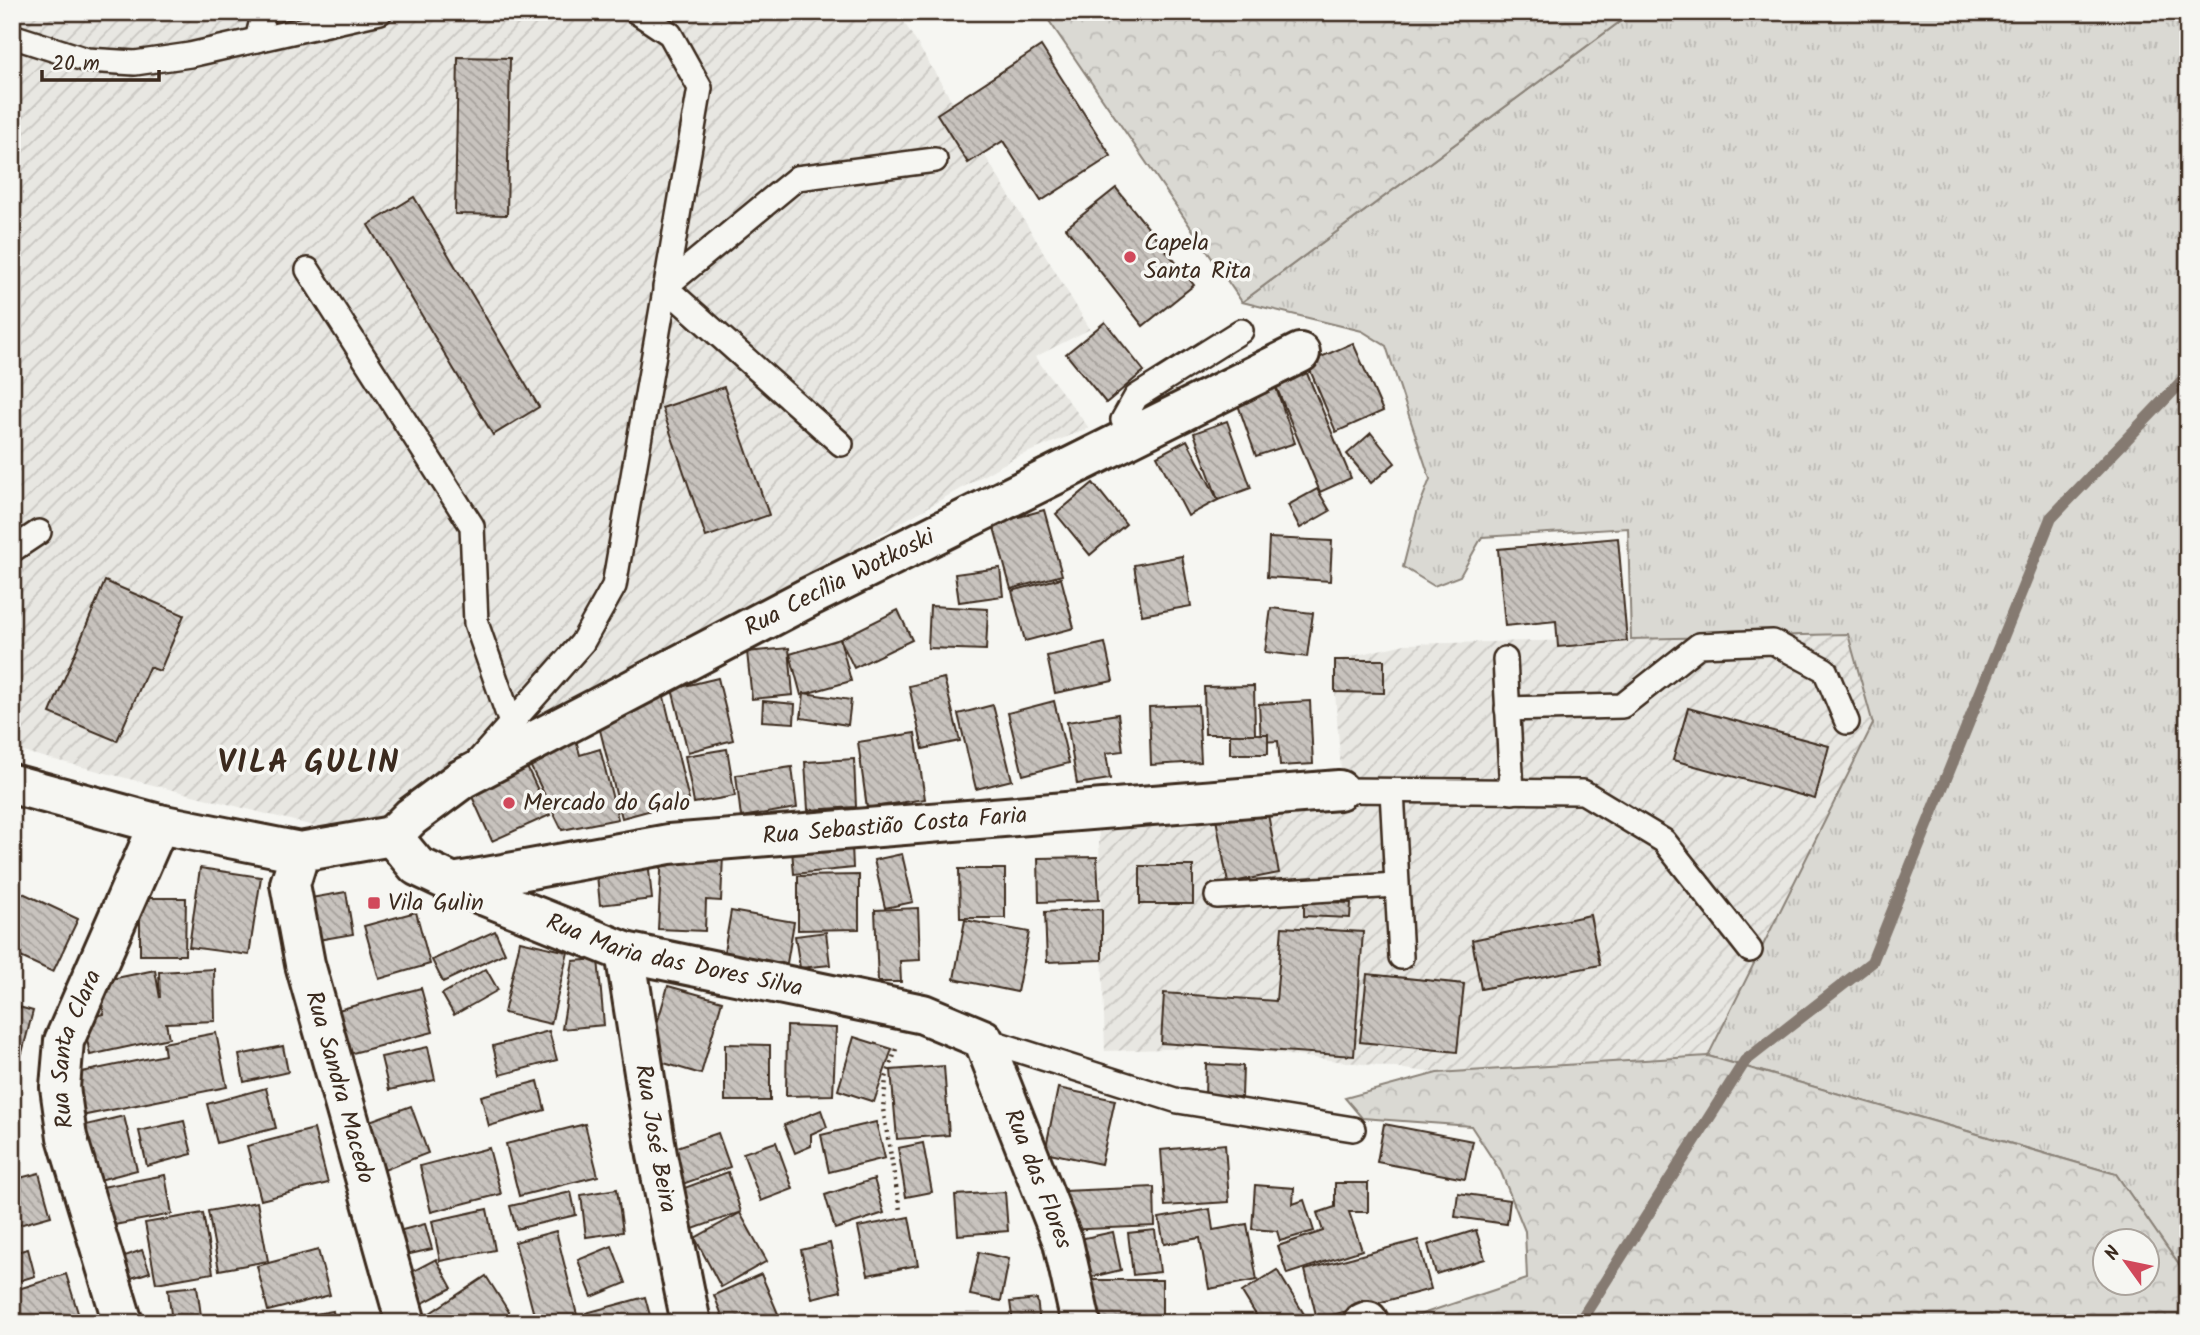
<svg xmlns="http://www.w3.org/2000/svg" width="2200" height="1335" font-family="Kalam,sans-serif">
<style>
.industrial{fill:url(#industrial-furrows)}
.grass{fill:url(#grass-tufts);stroke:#8a8278;stroke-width:2}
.forest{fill:url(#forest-crowns);stroke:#8a8278;stroke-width:2;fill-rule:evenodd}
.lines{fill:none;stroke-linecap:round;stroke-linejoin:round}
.stream{stroke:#857a71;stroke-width:12}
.building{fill:url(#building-back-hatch);stroke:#3b2a1e;stroke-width:2}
.lane-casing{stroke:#3b2a1e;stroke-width:28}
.street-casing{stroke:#3b2a1e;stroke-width:44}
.path{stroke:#3b2a1e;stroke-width:4.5;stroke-dasharray:2 5;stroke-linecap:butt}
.lane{stroke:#f6f6f2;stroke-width:23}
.street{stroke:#f6f6f2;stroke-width:38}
.poi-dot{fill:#d1495b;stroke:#f6f6f2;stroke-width:2.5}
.labels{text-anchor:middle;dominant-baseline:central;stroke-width:7;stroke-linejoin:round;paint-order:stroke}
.poi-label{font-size:24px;fill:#3b2a1e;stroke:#f6f6f2;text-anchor:start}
.street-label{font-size:24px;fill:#3b2a1e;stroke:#f6f6f2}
.district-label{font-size:32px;font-weight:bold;letter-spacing:2px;fill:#3b2a1e;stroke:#f6f6f2}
</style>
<defs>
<pattern id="industrial-furrows" width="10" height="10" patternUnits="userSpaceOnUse" patternTransform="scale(1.75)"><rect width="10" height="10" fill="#e8e7e2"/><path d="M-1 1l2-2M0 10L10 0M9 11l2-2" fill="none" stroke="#c8c6c1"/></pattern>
<pattern id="grass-tufts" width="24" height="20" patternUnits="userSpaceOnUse" patternTransform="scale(1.75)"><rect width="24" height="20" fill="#dad9d3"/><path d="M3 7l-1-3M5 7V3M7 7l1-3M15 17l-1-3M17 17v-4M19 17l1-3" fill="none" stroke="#bcbab5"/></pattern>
<pattern id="forest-crowns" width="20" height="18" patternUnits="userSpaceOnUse" patternTransform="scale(1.75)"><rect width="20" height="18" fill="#dad9d3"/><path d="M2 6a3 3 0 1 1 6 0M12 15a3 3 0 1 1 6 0" fill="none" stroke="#bcbab5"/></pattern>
<pattern id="building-back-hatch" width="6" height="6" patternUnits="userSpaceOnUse" patternTransform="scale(1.75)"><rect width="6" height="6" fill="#c8c3be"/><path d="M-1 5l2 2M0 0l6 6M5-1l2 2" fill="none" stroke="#a49f9a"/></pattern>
</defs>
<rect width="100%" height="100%" fill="#f6f6f2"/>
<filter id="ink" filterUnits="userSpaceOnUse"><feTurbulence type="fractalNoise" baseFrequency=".0143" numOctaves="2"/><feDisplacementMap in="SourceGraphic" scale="14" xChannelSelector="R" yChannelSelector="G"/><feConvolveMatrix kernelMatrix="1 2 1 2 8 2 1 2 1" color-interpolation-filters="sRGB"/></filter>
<g filter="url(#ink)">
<g class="industrial">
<polygon points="12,12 898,12 1090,329 1035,357 1089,428 1014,458 353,836 12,749"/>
<polygon points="1848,634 1873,725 1708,1056 1437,1073 1222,1047 1105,1051 1098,806 1343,797 1335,692 1335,660 1405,644"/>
</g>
<polygon class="grass" points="1633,12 2188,12 2188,1278 2116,1174 1708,1056 1873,724 1848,634 1631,639 1628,528 1482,537 1460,576 1434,586 1403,567 1417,512 1430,479 1386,346 1362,331 1242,302"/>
<g class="forest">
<polygon points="1043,12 1633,12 1242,302"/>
<path d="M1708,1056L2116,1174L2188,1278V1323H1395L1527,1279L1525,1231L1501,1172L1471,1126L1362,1118L1345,1098L1437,1073ZM2106,1240H2148V1282H2106Z"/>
</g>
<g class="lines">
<polyline class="stream" points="1579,1323 1745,1061 1872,962 2051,518 2188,375"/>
</g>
<g class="building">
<polygon points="1041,46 1111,156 1041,201 1003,141 968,163 937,114"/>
<polygon points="458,57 510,58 507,215 455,214"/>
<polygon points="1116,188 1194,285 1143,326 1066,228"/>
<polygon points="414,197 539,407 493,435 368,225"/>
<polygon points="1105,322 1144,371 1106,403 1066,354"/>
<polygon points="1353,343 1383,411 1336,432 1307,363"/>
<polygon points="1306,371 1351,478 1320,492 1275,384"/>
<polygon points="1275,385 1295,443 1256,456 1236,399"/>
<polygon points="724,387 769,515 706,537 662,408"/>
<polygon points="1227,421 1251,488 1218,500 1194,433"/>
<polygon points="1371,433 1395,463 1371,483 1347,454"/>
<polygon points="1187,440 1218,500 1188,516 1157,456"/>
<polygon points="1093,483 1126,524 1090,555 1056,514"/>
<polygon points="1317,489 1330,511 1300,528 1288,505"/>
<polygon points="1044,510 1062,575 1011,589 993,524"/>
<polygon points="1269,538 1332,541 1330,581 1267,577"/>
<polygon points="1618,538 1627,641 1558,647 1556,621 1505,626 1498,549"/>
<polygon points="1182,556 1191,606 1142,615 1134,565"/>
<polygon points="1000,568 1003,596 959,602 955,574"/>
<polygon points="1061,578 1074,628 1025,641 1012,591"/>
<polygon points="105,581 184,615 160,671 149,667 117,741 50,713"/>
<polygon points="930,606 988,609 986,650 928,648"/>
<polygon points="1271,608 1313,613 1307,657 1265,652"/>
<polygon points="898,610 912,640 854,668 840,639"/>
<polygon points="840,639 851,681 801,695 790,654"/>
<polygon points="1105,643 1113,681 1055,693 1047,656"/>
<polygon points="789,648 793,695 752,699 747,652"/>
<polygon points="1335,660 1384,660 1384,693 1335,692"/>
<polygon points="718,678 733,740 688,752 672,689"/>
<polygon points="944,678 960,741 923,749 909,686"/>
<polygon points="1254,686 1255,734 1205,734 1204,687"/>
<polygon points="804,693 851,700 848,725 801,718"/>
<polygon points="664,697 689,800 622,818 596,714"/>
<polygon points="763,701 795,704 794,723 762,721"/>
<polygon points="1054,701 1069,763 1023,775 1008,713"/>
<polygon points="1310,701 1313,764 1280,766 1278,741 1261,742 1259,704"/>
<polygon points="993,705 1012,780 976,789 958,714"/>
<polygon points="1198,705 1201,762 1151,765 1149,707"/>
<polygon points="1688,708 1829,746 1815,799 1673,760"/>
<polygon points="1118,714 1123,751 1106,753 1110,779 1077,784 1067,722"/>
<polygon points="915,733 925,799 867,808 858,742"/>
<rect x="1230" y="734" width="38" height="20"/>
<polygon points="576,740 580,755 600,749 618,819 562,830 524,753"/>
<polygon points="727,749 735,796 694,803 685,756"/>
<polygon points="854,759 856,807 808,810 805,762"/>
<polygon points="524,761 550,815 492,841 469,790"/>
<polygon points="792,767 797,808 741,817 736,775"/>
<polygon points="1267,809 1279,873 1228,883 1216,819"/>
<polygon points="852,844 853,868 794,874 792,850"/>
<polygon points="662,853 723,855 721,901 706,900 705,931 658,929"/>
<polygon points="902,854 913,902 885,908 874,860"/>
<polygon points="1097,857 1099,900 1039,902 1038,858"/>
<polygon points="648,860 652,899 600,905 596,865"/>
<rect x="1140" y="866" width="53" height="38"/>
<polygon points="200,868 261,877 249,955 189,947"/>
<polygon points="959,869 1005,869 1005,918 960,918"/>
<polygon points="859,875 859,929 798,930 798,876"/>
<polygon points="12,888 78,919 53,972 12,953"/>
<polygon points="346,892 353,934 312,941 305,899"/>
<polygon points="140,898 186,898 185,955 140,955"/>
<polygon points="1304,901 1351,903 1350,918 1304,916"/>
<polygon points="918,908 920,960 900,961 901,982 878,982 875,910"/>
<polygon points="1102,909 1102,960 1047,962 1045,912"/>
<polygon points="731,911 794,922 786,969 723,958"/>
<polygon points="416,912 430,964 379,979 364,926"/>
<polygon points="1590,915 1600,965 1481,989 1472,940"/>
<polygon points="965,920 1029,932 1017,992 954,979"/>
<polygon points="1282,927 1363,932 1354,1056 1161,1043 1164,993 1276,1001"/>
<polygon points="495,931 505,953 443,982 432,960"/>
<polygon points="826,932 830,965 800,968 795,936"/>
<polygon points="520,941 568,952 551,1024 504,1013"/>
<polygon points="598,959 604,1025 562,1029 573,961"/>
<polygon points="214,969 215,1021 166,1023 169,1038 90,1055 83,1019 104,1014 97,982 155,970 160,998 159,972"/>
<polygon points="486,969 498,990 454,1015 442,994"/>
<polygon points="1367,974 1464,984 1457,1052 1360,1042"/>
<polygon points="668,986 722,1001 701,1074 647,1058"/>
<polygon points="421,988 433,1032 345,1055 334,1011"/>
<polygon points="12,1005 33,1011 22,1053 12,1050"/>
<polygon points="787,1026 836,1028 833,1095 786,1096"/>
<polygon points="549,1031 557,1060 500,1075 493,1046"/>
<polygon points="216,1033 227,1087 81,1116 72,1074 165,1055 163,1043"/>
<polygon points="854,1037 892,1049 874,1102 838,1090"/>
<polygon points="725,1044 770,1045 770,1101 725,1101"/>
<polygon points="283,1046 288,1072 244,1082 239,1055"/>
<polygon points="428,1047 435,1080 389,1090 381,1057"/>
<polygon points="1206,1064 1243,1066 1242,1097 1205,1096"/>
<polygon points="944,1066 949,1135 897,1139 891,1070"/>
<polygon points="538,1081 545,1110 489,1126 481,1096"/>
<polygon points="266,1088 276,1128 217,1143 207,1104"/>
<polygon points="1058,1088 1115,1100 1101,1164 1045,1152"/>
<polygon points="411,1106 428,1153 379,1172 361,1124"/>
<polygon points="821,1110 827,1127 811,1134 811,1146 795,1153 784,1125"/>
<polygon points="124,1116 137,1170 92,1182 78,1127"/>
<polygon points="184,1121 192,1154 147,1166 139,1131"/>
<polygon points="876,1122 885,1158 829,1172 821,1135"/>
<polygon points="585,1124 598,1176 519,1196 506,1144"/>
<polygon points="1384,1124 1473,1141 1465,1179 1377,1162"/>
<polygon points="314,1129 328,1183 261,1200 247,1146"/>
<polygon points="718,1133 730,1167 677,1186 665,1151"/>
<polygon points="776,1142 793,1189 761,1201 743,1153"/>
<polygon points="923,1143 932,1192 906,1197 898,1148"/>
<polygon points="1225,1144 1229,1202 1165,1206 1161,1150"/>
<polygon points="489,1148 501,1194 431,1212 420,1166"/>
<polygon points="728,1172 741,1212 693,1229 679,1190"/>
<polygon points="39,1173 51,1216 12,1227 12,1180"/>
<polygon points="165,1175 172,1214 109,1226 102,1187"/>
<polygon points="874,1179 884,1213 835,1229 825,1195"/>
<polygon points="1335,1183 1368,1183 1368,1212 1349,1212 1362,1250 1287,1274 1278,1246 1323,1231 1317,1213 1335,1207"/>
<polygon points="1255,1185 1294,1188 1293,1204 1304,1200 1314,1231 1280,1241 1277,1231 1252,1229"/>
<polygon points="1154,1187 1155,1226 1065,1230 1064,1191"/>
<polygon points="617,1189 623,1232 586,1237 581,1195"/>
<polygon points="571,1192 576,1215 516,1229 510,1206"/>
<polygon points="1005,1192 1008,1231 958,1235 955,1195"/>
<polygon points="1458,1193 1510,1200 1507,1224 1455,1217"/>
<polygon points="257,1202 268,1261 219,1270 208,1211"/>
<polygon points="487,1209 495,1250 440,1261 432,1221"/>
<polygon points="1210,1209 1213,1230 1247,1224 1257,1280 1209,1289 1200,1238 1164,1244 1159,1218"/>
<polygon points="203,1213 213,1273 156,1283 145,1223"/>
<polygon points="740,1213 767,1261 721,1287 695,1238"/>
<polygon points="909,1217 918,1265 868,1275 858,1227"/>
<polygon points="425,1224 432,1249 397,1257 391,1233"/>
<polygon points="1155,1230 1160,1272 1133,1275 1128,1233"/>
<polygon points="1476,1230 1485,1259 1436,1274 1428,1245"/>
<polygon points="556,1231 579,1323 536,1323 515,1242"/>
<polygon points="1113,1232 1121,1270 1083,1279 1075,1240"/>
<polygon points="1418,1240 1431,1289 1317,1319 1305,1270"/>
<polygon points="830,1243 841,1291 812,1298 801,1250"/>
<polygon points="612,1246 626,1283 592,1297 578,1260"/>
<polygon points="28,1249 35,1276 12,1283 12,1253"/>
<polygon points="142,1250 150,1272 116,1283 108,1262"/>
<polygon points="318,1250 330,1295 268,1311 257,1266"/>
<polygon points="979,1252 1009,1259 1001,1301 970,1295"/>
<polygon points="436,1259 452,1288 421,1304 406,1275"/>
<polygon points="1277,1270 1304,1314 1290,1323 1261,1323 1242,1292"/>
<polygon points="66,1274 79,1316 56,1323 19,1323 12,1299 12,1291"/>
<polygon points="761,1274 782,1323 725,1323 714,1295"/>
<polygon points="486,1276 514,1320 510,1323 415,1323"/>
<rect x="1089" y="1280" width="73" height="43"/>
<polygon points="197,1286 202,1323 172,1323 168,1289"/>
<polygon points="645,1297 652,1323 588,1323 586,1313"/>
<polygon points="1037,1299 1040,1323 1013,1323 1010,1302"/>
<polygon points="333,1311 335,1323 266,1323"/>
</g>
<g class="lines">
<g class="lane-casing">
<g id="lane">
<polyline points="12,36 87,60 135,63 190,55 380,12"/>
<polyline points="257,40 264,12"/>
<polyline points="308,270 472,526 476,623 511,723"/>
<polyline points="1133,437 1123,420 1136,397 1241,331"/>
<polyline points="841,444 665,287 797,178 935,160"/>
<polyline points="12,550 39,532"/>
<polyline points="1505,659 1512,792"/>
<polyline points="1507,709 1622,706 1699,645 1773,642 1825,670 1847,722"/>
<polyline points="477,762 582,643 614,586 700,88 670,34 637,12"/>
<polyline points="1339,790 1583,792 1664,841 1750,950"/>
<polyline points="1392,791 1401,957"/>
<polyline points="1217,896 1396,885"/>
<polyline points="983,1039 1178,1101 1353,1129"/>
</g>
</g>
<g class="street-casing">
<g id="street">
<polyline points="12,784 159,824 300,852 392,836"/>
<path id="s1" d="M392,836L411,817L462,779L809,597L1300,353"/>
<path id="s2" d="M392,836L417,866L453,883L625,952L923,1014L983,1039L1063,1242L1081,1323"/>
<path id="s3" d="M300,852L290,884L305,964L406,1323"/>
<path id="s4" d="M453,883L669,844L1339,790"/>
<path id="s5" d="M625,952L657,1155L691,1323"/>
<path id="s6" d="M123,1323L67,1137L60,1087L64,1041L159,824"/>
<polyline points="1363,1323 1368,1321"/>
</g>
</g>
<polyline class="path" points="896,1049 886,1078 883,1109 900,1210"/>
<use href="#lane" class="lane"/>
<use href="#street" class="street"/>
</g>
</g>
<g class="poi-dot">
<circle cx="1130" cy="257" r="7"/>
<circle cx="509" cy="803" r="7"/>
<rect x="367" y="896" width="14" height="14" rx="3.5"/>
</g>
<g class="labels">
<g class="poi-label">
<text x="1144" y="243">Capela<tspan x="1144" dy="28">Santa Rita</tspan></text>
<text x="523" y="803">Mercado do Galo</text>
<text x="388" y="903">Vila Gulin</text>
</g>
<g class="street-label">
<text stroke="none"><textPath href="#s1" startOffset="516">Rua Cecília Wotkoski</textPath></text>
<text stroke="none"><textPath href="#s4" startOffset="446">Rua Sebastião Costa Faria</textPath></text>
<text stroke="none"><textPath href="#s2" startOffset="313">Rua Maria das Dores Silva</textPath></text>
<text stroke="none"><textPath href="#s6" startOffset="285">Rua Santa Clara</textPath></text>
<text stroke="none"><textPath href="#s3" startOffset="243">Rua Sandra Macedo</textPath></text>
<text stroke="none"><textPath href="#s5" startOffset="189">Rua José Beira</textPath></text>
<text stroke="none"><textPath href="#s2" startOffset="784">Rua das Flores</textPath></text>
</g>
<g class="district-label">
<text x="309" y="763">VILA GULIN</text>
</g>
</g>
<rect width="2200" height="1335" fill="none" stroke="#f6f6f2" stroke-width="42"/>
<rect x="21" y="21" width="2158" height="1293" fill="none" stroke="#3b2a1e" stroke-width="2.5" filter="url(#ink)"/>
<g transform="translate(2126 1262) rotate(303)"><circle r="33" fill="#f6f6f2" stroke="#aba49d" stroke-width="2"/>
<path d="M0-5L12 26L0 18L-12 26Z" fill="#d1495b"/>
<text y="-10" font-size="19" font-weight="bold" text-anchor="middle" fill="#3b2a1e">N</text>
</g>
<path d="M42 70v10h117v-10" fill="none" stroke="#3b2a1e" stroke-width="3.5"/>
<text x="52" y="70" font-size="21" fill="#3b2a1e" stroke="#f6f6f2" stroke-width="5" paint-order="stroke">20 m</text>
</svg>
